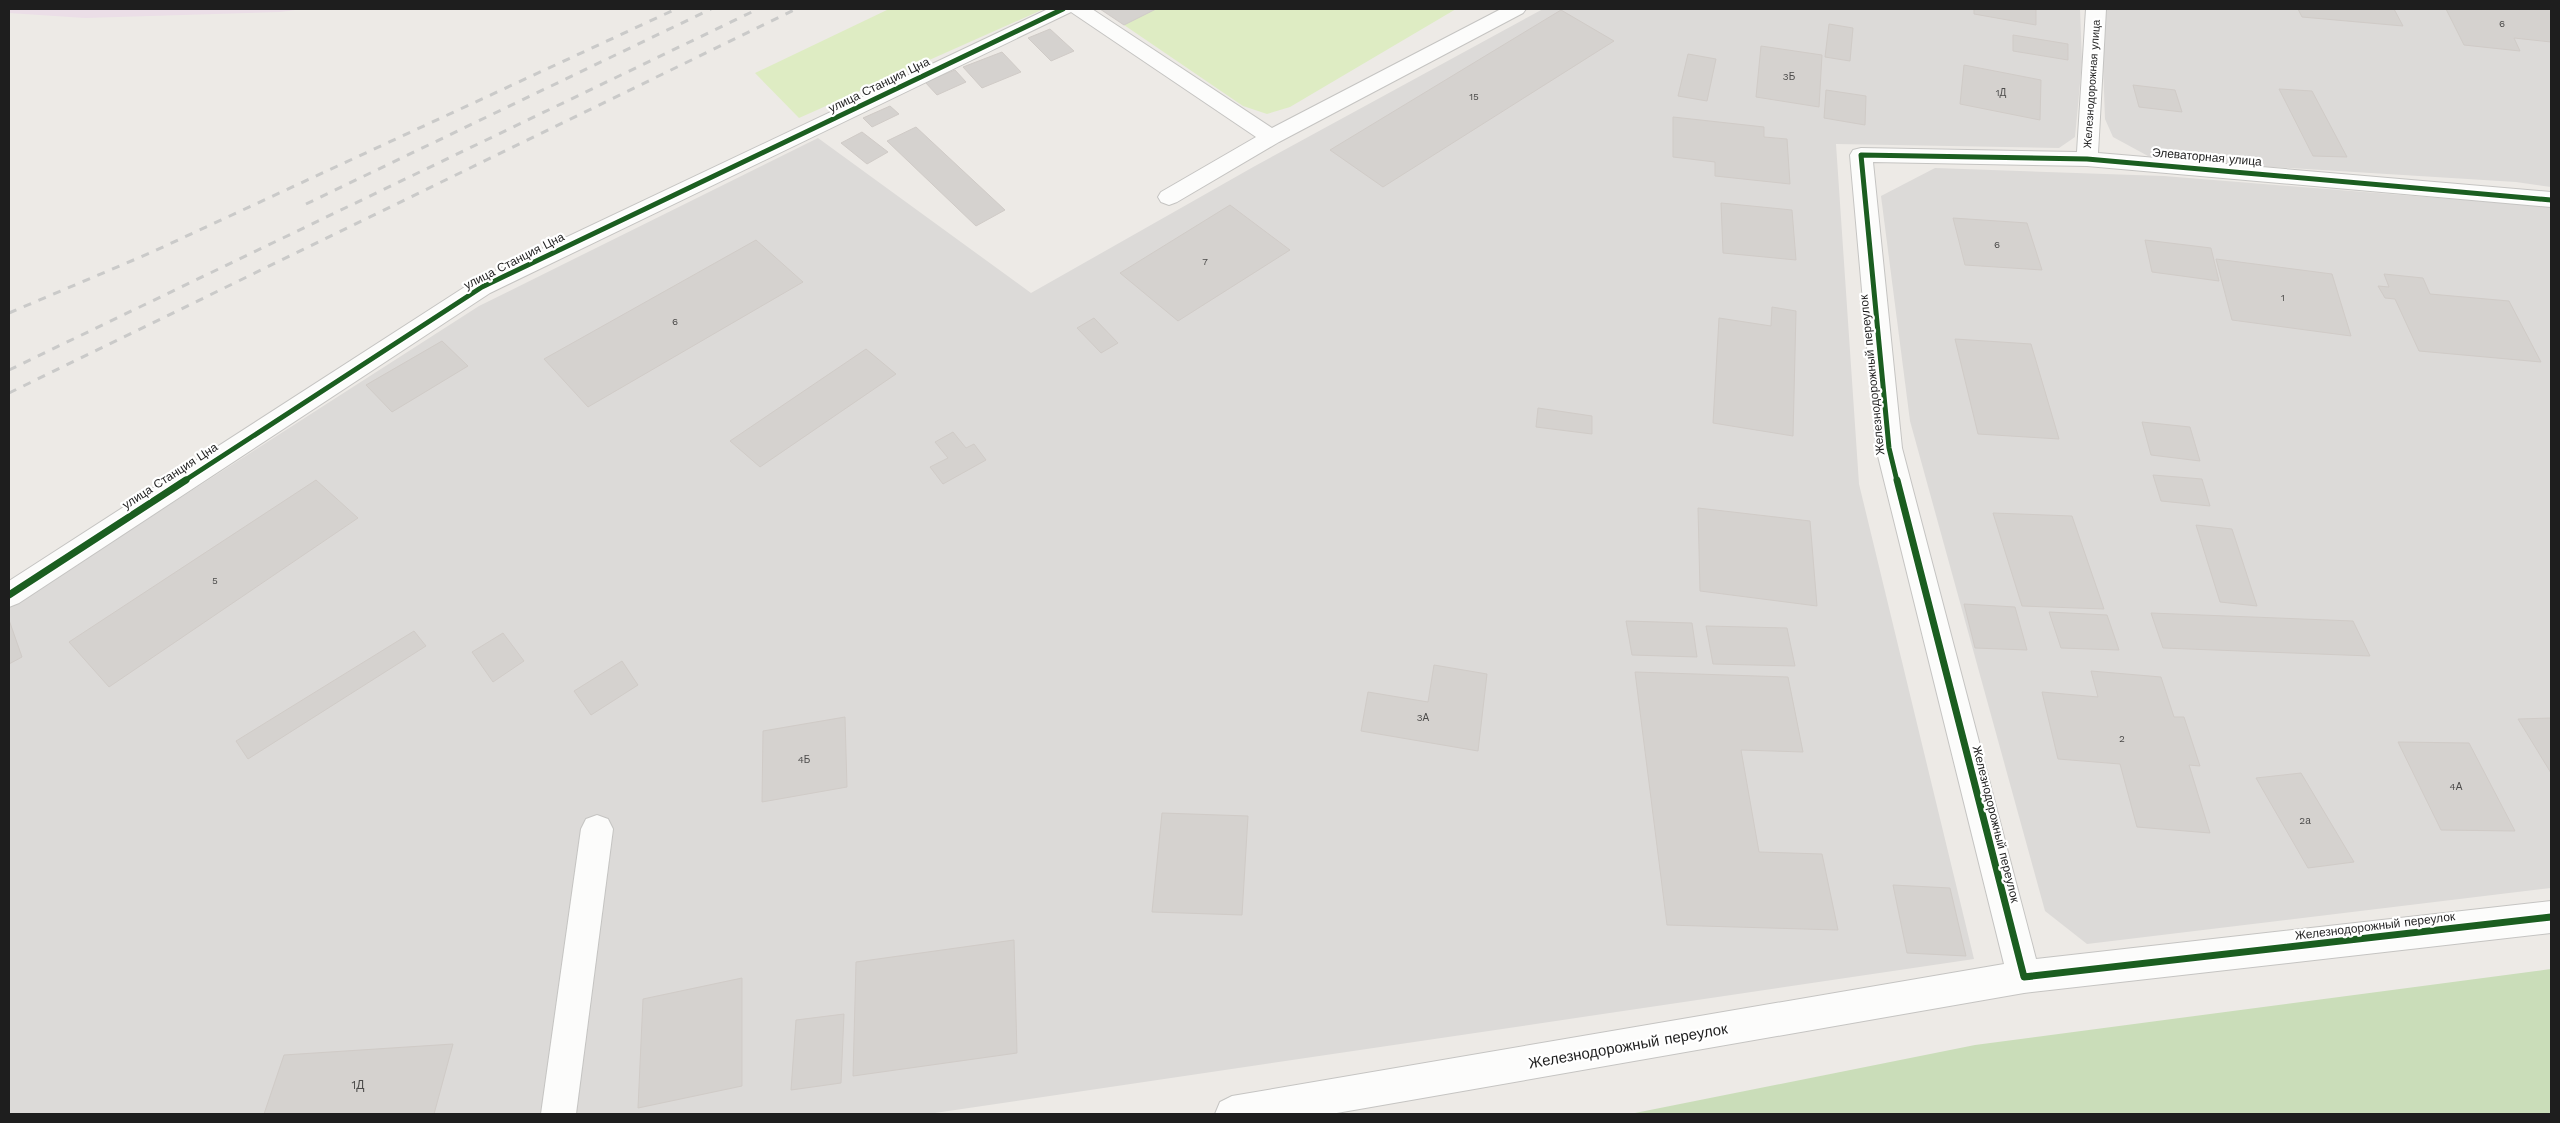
<svg xmlns="http://www.w3.org/2000/svg" width="2560" height="1123" font-family="'Work Sans',sans-serif">
<style>
.residential{fill:#dcdad8}
.industrial{fill:#ebdee7}
.grass{fill:#deecc3}
.forest{fill:#caddb9}
.building{fill:#d5d2cf;stroke:#d0cbc7}
.lines{fill:none;stroke-linecap:round;stroke-linejoin:round}
.minor-casing{stroke:#c5c4c2;stroke-width:2}
.minor{fill:#fcfcfb;fill-rule:evenodd}
.rail{stroke:#cacac9;stroke-width:3;stroke-dasharray:8 8;stroke-linecap:butt}
.cycleway-far1-casing{stroke:#fff;stroke-width:8}
.cycleway-casing{stroke:#fff;stroke-width:10}
.cycleway-far1{stroke:#1b5e20;stroke-width:5}
.cycleway{stroke:#1b5e20;stroke-width:7}
.labels{text-anchor:middle;dominant-baseline:central;stroke-width:4.5;stroke-linejoin:round;paint-order:stroke}
.number-label{font-size:10px;fill:#4c4b4a}
.far-street-label{font-size:11px;fill:#1e1e1e;stroke:#fff}
.street-label{font-size:12px;fill:#1e1e1e;stroke:#fff}
.near-number-label{font-size:12px;fill:#4c4b4a}
.near-street-label{font-size:15px;fill:#1e1e1e;stroke:#fff}
</style>
<rect width="100%" height="100%" fill="#edeae6"/>
<g class="residential">
<polygon points="1543,9 2080,9 2082,62 2075,137 2059,148 1836,144 1859,484 1974,959 928,1114 9,1114 9,608 479,306 818,138 1031,293 1255,166"/>
<polygon points="2101,9 2551,9 2551,187 2516,182 2223,164 2148,156 2113,137 2105,119"/>
<polygon points="1935,168 2164,176 2551,207 2551,888 2087,944 2045,911 1910,421 1881,196"/>
</g>
<polygon class="industrial" points="9,9 303,9 280,12 85,18 9,13"/>
<g class="grass">
<polygon points="889,9 1044,9 799,118 755,73"/>
<polygon points="1156,9 1456,9 1290,107 1267,114 1243,106 1124,25"/>
</g>
<polygon class="forest" points="2551,969 2551,1114 1630,1114 1975,1045"/>
<g class="building">
<polygon points="1100,9 1156,9 1124,25"/>
<polygon points="1974,9 2036,9 2036,25 1974,14"/>
<polygon points="2298,9 2394,9 2403,26 2302,17"/>
<polygon points="2446,9 2551,9 2551,42 2514,38 2520,51 2464,45"/>
<polygon points="1561,10 1614,41 1383,187 1330,150"/>
<polygon points="1829,24 1853,28 1850,61 1825,57"/>
<polygon points="1050,29 1074,51 1051,61 1028,38"/>
<polygon points="2013,35 2068,44 2068,60 2013,51"/>
<polygon points="1761,46 1822,55 1819,107 1756,97"/>
<polygon points="1002,52 1021,72 982,88 963,67"/>
<polygon points="1688,54 1716,59 1707,101 1678,96"/>
<polygon points="1964,65 2041,80 2040,120 1960,104"/>
<polygon points="955,70 966,82 937,95 925,82"/>
<polygon points="2133,85 2175,90 2182,112 2139,107"/>
<polygon points="2279,89 2312,91 2347,157 2313,156"/>
<polygon points="1826,90 1866,96 1865,125 1824,118"/>
<polygon points="890,106 899,114 872,127 863,118"/>
<polygon points="1673,117 1764,127 1764,137 1787,139 1790,184 1715,176 1715,162 1673,157"/>
<polygon points="916,127 1005,210 976,226 887,141"/>
<polygon points="862,132 888,152 867,164 841,143"/>
<polygon points="1721,203 1792,210 1796,260 1723,253"/>
<polygon points="1230,205 1290,250 1178,321 1120,273"/>
<polygon points="1953,218 2027,223 2042,270 1965,265"/>
<polygon points="756,240 803,282 588,407 544,359"/>
<polygon points="2145,240 2211,248 2219,281 2152,272"/>
<polygon points="2216,259 2332,274 2351,336 2232,320"/>
<polygon points="2384,274 2423,278 2430,294 2509,301 2541,362 2419,351 2395,299 2385,298 2378,286 2389,287"/>
<polygon points="1772,307 1796,311 1793,436 1713,423 1719,318 1771,326"/>
<polygon points="1094,318 1118,343 1101,353 1077,328"/>
<polygon points="1955,339 2031,344 2059,439 1978,434"/>
<polygon points="442,341 468,366 392,412 366,385"/>
<polygon points="866,349 896,374 760,467 730,441"/>
<polygon points="1538,408 1592,416 1592,434 1536,427"/>
<polygon points="2142,422 2190,427 2200,461 2151,455"/>
<polygon points="953,432 966,448 974,444 986,460 943,484 930,467 948,458 935,442"/>
<polygon points="2153,475 2202,479 2210,506 2161,501"/>
<polygon points="316,480 358,518 109,687 69,642"/>
<polygon points="1698,508 1810,521 1817,606 1700,591"/>
<polygon points="1993,513 2072,516 2104,609 2022,606"/>
<polygon points="2196,525 2232,529 2257,606 2220,602"/>
<polygon points="1964,604 2015,607 2027,650 1975,648"/>
<polygon points="2049,612 2107,615 2119,650 2061,648"/>
<polygon points="2151,613 2353,621 2370,656 2163,648"/>
<polygon points="9,620 22,657 9,664"/>
<polygon points="1626,621 1692,623 1697,657 1632,655"/>
<polygon points="1706,626 1787,628 1795,666 1713,664"/>
<polygon points="414,631 426,646 248,759 236,741"/>
<polygon points="503,633 524,661 493,682 472,652"/>
<polygon points="622,661 638,685 591,715 574,691"/>
<polygon points="1434,665 1487,674 1478,751 1361,731 1368,692 1428,702"/>
<polygon points="2091,671 2161,677 2174,717 2184,717 2200,766 2189,765 2210,833 2137,827 2120,764 2058,759 2042,692 2098,697"/>
<polygon points="1635,672 1788,677 1803,752 1741,750 1759,852 1822,854 1838,930 1667,925"/>
<polygon points="845,717 847,787 762,802 763,731"/>
<polygon points="2551,718 2551,773 2518,719"/>
<polygon points="2398,742 2469,743 2515,831 2441,830"/>
<polygon points="2301,773 2354,862 2308,868 2256,778"/>
<polygon points="1162,813 1248,816 1242,915 1152,912"/>
<polygon points="1893,885 1950,888 1966,956 1907,953"/>
<polygon points="1014,940 1017,1053 853,1076 856,962"/>
<polygon points="742,978 742,1086 638,1108 643,999"/>
<polygon points="844,1014 841,1083 791,1090 796,1020"/>
<polygon points="453,1044 434,1114 264,1114 284,1055"/>
</g>
<g class="lines">
<g class="minor-casing">
<g id="minor">
<polygon points="1048,9 1092,9 1272,128 1501,9 1526,9 1523,13 1279,142 1177,202 1169,205 1161,202 1158,197 1161,192 1256,137 1071,12 490,293 19,603 9,607 9,581 474,281"/>
<polygon points="2086,9 2106,9 2098,153 2551,192 2551,207 2087,166 1873,162 1902,448 2036,959 2551,901 2551,933 2024,993 1331,1114 1215,1114 1220,1102 1232,1096 2004,964 1876,448 1850,155 1853,150 1861,148 2077,152"/>
<polygon points="597,815 608,819 613,829 576,1114 541,1114 581,829 586,819"/>
</g>
</g>
<use href="#minor" class="minor"/>
<g class="rail">
<polyline points="306,204 711,9"/>
<polyline points="9,313 150,253 676,9"/>
<polyline points="9,370 758,9"/>
<polyline points="9,393 796,9"/>
</g>
<g class="cycleway-far1-casing">
<g id="cycleway-far1">
<polyline points="184,481 482,287 1063,9"/>
<polyline points="1897,481 1889,448 1861,155 2087,159 2551,200"/>
</g>
</g>
<g class="cycleway-casing">
<g id="cycleway">
<polyline points="1897,480 2024,977 2551,917"/>
<polyline points="9,595 186,480"/>
</g>
</g>
<use href="#cycleway-far1" class="cycleway-far1"/>
<use href="#cycleway" class="cycleway"/>
</g>
<g class="labels">
<g class="number-label">
<text x="2502" y="23">6</text>
<text x="1789" y="76">3Б</text>
<text x="2001" y="92">1Д</text>
<text x="1474" y="96">15</text>
<text x="1997" y="244">6</text>
<text x="1205" y="261">7</text>
<text x="2283" y="297">1</text>
<text x="675" y="321">6</text>
<text x="215" y="580">5</text>
<text x="1423" y="717">3А</text>
<text x="2122" y="738">2</text>
<text x="804" y="759">4Б</text>
<text x="2456" y="786">4А</text>
<text x="2305" y="820">2а</text>
</g>
<g class="far-street-label">
<text transform="translate(2092 84) rotate(-86)">Железнодорожная улица</text>
</g>
<g class="street-label">
<text transform="translate(879 85) rotate(-26)">улица Станция Цна</text>
<text transform="translate(2207 157) rotate(5)">Элеваторная улица</text>
<text transform="translate(514 261) rotate(-27)">улица Станция Цна</text>
<text transform="translate(1872 375) rotate(-96)">Железнодорожный переулок</text>
<text transform="translate(170 476) rotate(-33)">улица Станция Цна</text>
<text transform="translate(1996 824) rotate(76)">Железнодорожный переулок</text>
<text transform="translate(2375 926) rotate(-7)">Железнодорожный переулок</text>
</g>
<g class="near-number-label">
<text x="358" y="1085">1Д</text>
</g>
<g class="near-street-label">
<text transform="translate(1628 1046) rotate(-10)">Железнодорожный переулок</text>
</g>
</g>
<rect width="2560" height="1123" fill="none" stroke="#1e1e1e" stroke-width="20"/>
</svg>
